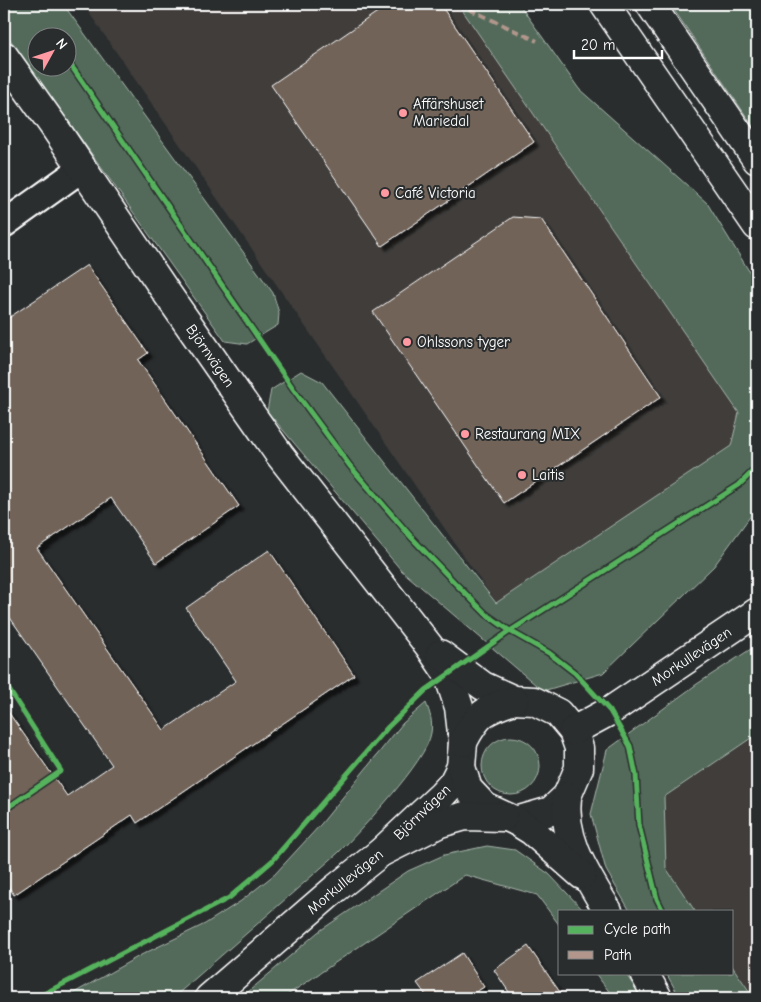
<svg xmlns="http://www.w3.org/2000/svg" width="761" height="1002" font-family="'Comic Neue',sans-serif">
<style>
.built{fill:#3f3d3b}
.green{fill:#526b5a;stroke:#a8b5ac;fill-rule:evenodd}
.building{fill:#716358;stroke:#fff;filter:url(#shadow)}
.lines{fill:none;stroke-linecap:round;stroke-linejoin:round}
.minor-casing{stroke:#fff;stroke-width:30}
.tertiary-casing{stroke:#fff;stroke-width:31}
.trunk-casing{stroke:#fff;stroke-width:31}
.minor{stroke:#2a2d2e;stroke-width:26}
.tertiary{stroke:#2a2d2e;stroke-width:28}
.trunk{stroke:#2a2d2e;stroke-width:28}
.quiet{stroke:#b2968c;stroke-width:4;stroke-dasharray:8 4;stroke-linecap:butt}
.cycleway-casing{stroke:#2a2d2e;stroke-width:8}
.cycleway{stroke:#56b35d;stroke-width:5}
.poi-dot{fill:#ff9aa2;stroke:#2a2d2e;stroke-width:2}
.labels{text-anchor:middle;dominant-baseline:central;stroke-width:4;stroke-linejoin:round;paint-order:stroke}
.poi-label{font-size:15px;fill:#fff;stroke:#2a2d2e;text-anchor:start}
.street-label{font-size:15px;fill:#fff;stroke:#2a2d2e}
</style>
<defs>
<filter id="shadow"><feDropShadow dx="4.5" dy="4.5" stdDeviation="1" flood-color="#0009"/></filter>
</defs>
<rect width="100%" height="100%" fill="#2a2d2e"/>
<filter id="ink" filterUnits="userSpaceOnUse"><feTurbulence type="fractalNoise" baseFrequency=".02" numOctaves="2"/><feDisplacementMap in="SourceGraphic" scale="10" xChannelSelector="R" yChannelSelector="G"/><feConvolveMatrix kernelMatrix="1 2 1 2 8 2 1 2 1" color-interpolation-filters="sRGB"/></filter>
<g filter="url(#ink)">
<g class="built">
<polygon points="83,4 458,4 739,413 731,446 496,603"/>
<polygon points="757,734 757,998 754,998 732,966 732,911 695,911 666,868 664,797"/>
</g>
<g class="green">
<path d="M4,4H63L273,293L279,313L278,325L247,344L225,341L4,31ZM38,38H68V68H38Z"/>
<polygon points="458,4 519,4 579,89 707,203 757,284 757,507 714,566 603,673 543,691 401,570 267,411 271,390 301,371 322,382 496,603 731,446 739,413"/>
<polygon points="670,4 757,4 757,132"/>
<polygon points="757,645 757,734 664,797 666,868 695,911 630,911 606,870 591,814 607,750 697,684"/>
<path d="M426,703C430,713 433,722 431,733C427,761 360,831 338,853L173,998H65L141,955L205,924L241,901L275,874L321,824L403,723Z"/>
<circle cx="511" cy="766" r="29"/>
<polygon points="487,846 515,850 549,874 584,911 560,911 560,926 537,895 465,875 283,998 241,998 318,932 408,871 444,855"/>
<polygon points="732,966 754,998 680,998 666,973 732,973"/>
<polygon points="595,973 625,973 642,998 614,998"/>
</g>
<g class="building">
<polygon points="389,4 440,4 534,142 382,246 271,85"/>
<polygon points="513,217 541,219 661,397 504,503 373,312"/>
<polygon points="87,265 148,353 138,360 239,506 156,563 111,498 37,548 164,730 236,681 186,608 269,550 354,675 137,823 132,815 14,895 4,880 4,706 67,796 112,765 4,609 4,321"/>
<polygon points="528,946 564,998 513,998 494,970"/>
<polygon points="462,953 484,987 466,998 428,998 417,983"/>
</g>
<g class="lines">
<g class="minor-casing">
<polyline id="minor" points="4,224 81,169"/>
</g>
<g class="tertiary-casing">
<g id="tertiary">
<path id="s1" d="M4,56L53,125L166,292L279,454L429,646L448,674L459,707L463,742L461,767L453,783L442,795L380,853"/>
<polyline points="440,654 483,686 514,700 534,701 558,713 573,731 579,748 579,768 567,796 551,811 516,821 485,807 468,789 461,767"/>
<path id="s2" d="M573,731L610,711L757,612"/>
<path d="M463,742C478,713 484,710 514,700"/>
<path d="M567,796C562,840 586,874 608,911"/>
<polyline points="516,821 532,831 582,875"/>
<polyline points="644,973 658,998"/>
<path id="s3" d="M209,998L335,889L380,853L440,823L465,816L503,817"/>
</g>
</g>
<g class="trunk-casing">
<g id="trunk">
<polyline points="604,4 757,226"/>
<polyline points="650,4 757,160"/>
</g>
</g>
<use href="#minor" class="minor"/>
<use href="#tertiary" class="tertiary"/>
<use href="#trunk" class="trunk"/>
<polyline class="quiet" points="458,4 537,41"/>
<g class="cycleway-casing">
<g id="cycleway">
<polyline points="68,61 294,390 350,466 412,538 454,582 486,614 510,631 549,653 575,673 610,711 630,746 636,775 639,825 657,899 663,911"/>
<polyline points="4,682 61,771 4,810"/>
<polyline points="36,998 229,898 272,861 388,727 426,690 510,631 739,485 757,467"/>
</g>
</g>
<use href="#cycleway" class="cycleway"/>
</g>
</g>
<g class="poi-dot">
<circle cx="403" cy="113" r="5"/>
<circle cx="385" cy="193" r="5"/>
<circle cx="407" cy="342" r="5"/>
<circle cx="465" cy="434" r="5"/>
<circle cx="522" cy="475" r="5"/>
</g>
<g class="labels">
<g class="poi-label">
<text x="413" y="104">Affärshuset<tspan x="413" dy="17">Mariedal</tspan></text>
<text x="395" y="193">Café Victoria</text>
<text x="417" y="342">Ohlssons tyger</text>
<text x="475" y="434">Restaurang MIX</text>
<text x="532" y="475">Laitis</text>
</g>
<g class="street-label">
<text stroke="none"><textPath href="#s1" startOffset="364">Björnvägen</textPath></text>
<text stroke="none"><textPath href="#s2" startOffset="140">Morkullevägen</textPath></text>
<text transform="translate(422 812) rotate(-44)">Björnvägen</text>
<text stroke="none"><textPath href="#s3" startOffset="179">Morkullevägen</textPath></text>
</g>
</g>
<rect width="761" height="1002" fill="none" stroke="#2a2d2e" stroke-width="20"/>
<rect x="10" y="10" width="741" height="982" fill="none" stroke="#fff" stroke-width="2" filter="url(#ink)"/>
<rect x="558" y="910" width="175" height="65" fill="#2a2d2e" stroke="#7f8182"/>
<rect x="568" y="926" width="25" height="8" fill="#56b35d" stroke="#7f8182"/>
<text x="604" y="934" font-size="15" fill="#ffffff">Cycle path</text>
<rect x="568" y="951" width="25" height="8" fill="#b2968c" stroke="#7f8182"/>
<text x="604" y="960" font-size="15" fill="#ffffff">Path</text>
<g transform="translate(52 52) rotate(50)"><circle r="24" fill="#2a2d2e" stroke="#7f8182"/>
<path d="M0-4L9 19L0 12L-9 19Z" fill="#ff9aa2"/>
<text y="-8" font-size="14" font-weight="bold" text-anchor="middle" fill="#ffffff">N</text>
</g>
<path d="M574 50v8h88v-8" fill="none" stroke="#ffffff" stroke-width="2.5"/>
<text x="581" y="50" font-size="15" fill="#ffffff" stroke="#2a2d2e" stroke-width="4" paint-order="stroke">20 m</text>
</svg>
